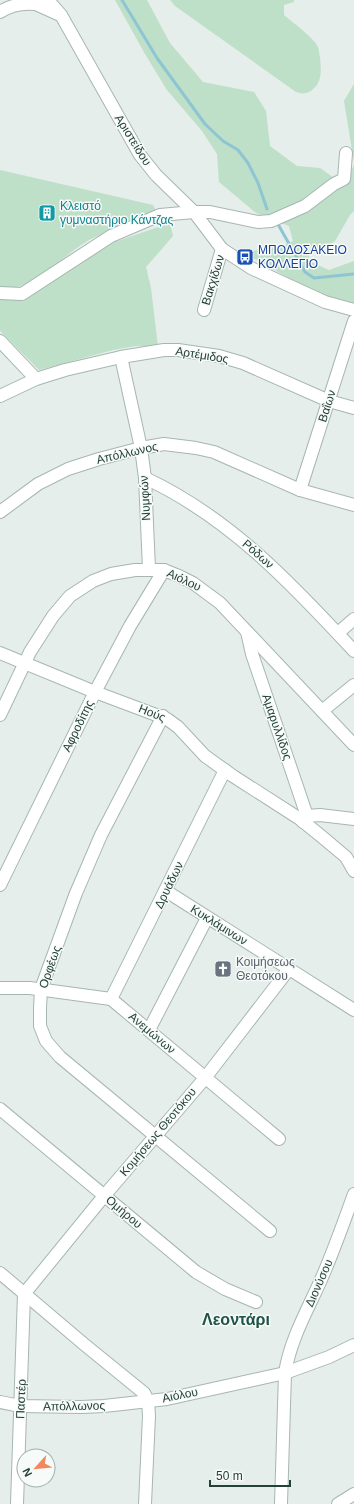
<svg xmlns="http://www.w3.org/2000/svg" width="354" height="1504" font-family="Helvetica,sans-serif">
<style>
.green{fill:#bedfc8}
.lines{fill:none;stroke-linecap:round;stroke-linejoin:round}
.stream{stroke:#8ec5d3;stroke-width:3}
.minor-casing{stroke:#a7b6b2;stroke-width:14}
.minor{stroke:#fff;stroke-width:12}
.labels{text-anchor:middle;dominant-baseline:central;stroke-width:3;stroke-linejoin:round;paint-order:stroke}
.street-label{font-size:12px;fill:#24403a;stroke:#f6faf8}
.culture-label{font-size:12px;fill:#0d838f;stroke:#f6faf8;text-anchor:start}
.transit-label{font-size:12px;fill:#164399;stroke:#f6faf8;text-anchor:start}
.worship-label{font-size:12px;fill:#5b616d;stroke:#f6faf8;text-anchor:start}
.district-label{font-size:16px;font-weight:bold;fill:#1f5348;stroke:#f6faf8}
</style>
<rect width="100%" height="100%" fill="#e5eeea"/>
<g class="green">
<polygon points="115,0 147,0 170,43 203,82 254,92 266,111 270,146 297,166 320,168 344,185 354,165 354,211 350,215 335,241 320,251 309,247 309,261 329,270 354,261 354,307 324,298 246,254 268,246 281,247 293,241 289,226 256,213 219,182 217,154 202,131 167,90 145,54"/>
<path d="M170,0H294V2L284,5V15C292,22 314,38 318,47C319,50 319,54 320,57C321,70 323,82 311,91C306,94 302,94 296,92L175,6Z"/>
<polygon points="354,84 354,162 344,101"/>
<path d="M0,170L153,205L157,213C141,219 125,226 109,232C102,235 93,237 86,242C59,258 34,291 0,289Z"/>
<polygon points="170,223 173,236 146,267 151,288 158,347 136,346 113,350 39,370 0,331 0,299 13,299 109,244"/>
</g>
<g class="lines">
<g class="stream">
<polyline points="122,0 157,58 205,124 223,141 238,150 248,163 258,183 267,209"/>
<polyline points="279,226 305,272 314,278 354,274"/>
</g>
<g class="minor-casing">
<g id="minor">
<polyline points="27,0 58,14"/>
<polyline points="48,0 61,15 140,155 156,175 194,212 222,249 251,268 325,302 354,310"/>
<path d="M0,12C11,5 21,3 34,4"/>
<polyline points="0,293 22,294 111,236 160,215 194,212 210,212 258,222 271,221 305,206 334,184 344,179 346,153"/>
<polyline points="204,310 222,249"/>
<polyline points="0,341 36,379"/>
<polyline points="121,357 141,448 145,478 149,569"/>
<polyline points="0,396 36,379 65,370 121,357 164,350 178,350 219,356 243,363 329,401 354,408"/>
<path d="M145,478C229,517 292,584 354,651"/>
<polyline points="300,490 354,321"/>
<polyline points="0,512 38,484 68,469 99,459 141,448 164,444 196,448 214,452 300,490 354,505"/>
<polyline points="247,632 252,654 307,816 303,822"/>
<polyline points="338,633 354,619"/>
<polyline points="0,653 95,692 167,719 178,727 205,756 233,776 300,819 321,836 346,857 354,871"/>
<polyline points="322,711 354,685"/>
<polyline points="0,715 30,652 53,616 70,596 93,581 111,574 135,570 164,570 179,576 193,583 220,603 354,745"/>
<polyline points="163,716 101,835 76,893 41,989 40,1008 40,1026 46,1041 60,1057 270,1231"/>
<polyline points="307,816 320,815 354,819"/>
<polyline points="0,885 95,692 130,626 164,570"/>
<polyline points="166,891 354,1010"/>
<polyline points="0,988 30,988 111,999 279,1139"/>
<polyline points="111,999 225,770"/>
<polyline points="149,1030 207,918"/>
<polyline points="0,1109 196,1272 225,1289 256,1302"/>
<polyline points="0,1273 85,1345 144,1393 148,1401 149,1416 145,1504"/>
<polyline points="0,1402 20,1406 81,1407 104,1406 167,1399 285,1373 329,1357 354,1345"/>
<polyline points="17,1504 24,1294 104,1196 205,1078 289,969"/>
<path d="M281,1504L285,1373C291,1335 312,1303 326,1268C336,1244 345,1219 354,1194"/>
<polyline points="338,1504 354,1494"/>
</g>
</g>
<use href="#minor" class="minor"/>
</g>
<defs>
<g id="building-square" transform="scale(0.9)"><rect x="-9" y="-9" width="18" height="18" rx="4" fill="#0f9aa8" stroke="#f6faf8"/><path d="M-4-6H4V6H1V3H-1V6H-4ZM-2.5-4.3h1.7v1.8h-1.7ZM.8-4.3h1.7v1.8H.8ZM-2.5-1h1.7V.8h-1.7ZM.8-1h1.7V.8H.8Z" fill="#fff"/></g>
<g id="bus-square" transform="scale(0.9)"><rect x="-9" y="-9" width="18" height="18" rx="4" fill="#1a4fb4" stroke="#f6faf8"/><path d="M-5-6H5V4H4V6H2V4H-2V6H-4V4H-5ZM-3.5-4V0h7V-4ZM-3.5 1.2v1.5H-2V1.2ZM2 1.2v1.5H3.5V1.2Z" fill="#fff"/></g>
<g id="church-square" transform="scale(0.9)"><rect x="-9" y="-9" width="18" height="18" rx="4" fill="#6b7280" stroke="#f6faf8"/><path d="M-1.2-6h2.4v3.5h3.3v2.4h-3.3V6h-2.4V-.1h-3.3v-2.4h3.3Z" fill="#fff"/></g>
</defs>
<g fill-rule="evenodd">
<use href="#building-square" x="47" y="213"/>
<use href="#bus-square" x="245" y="257"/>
<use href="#church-square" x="223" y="969"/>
</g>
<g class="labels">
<g class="street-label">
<text transform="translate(133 140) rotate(58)">Αριστείδου</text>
<text transform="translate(213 280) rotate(-73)">Βακχίδων</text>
<text transform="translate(202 355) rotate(9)">Αρτέμιδος</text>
<text transform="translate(327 406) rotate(-72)">Βαΐων</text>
<text transform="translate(127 453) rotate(-13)">Απόλλωνος</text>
<text transform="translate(145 498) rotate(-93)">Νυμφών</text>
<text transform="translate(258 554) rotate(41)">Ρόδων</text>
<text transform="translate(184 580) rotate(25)">Αιόλου</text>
<text transform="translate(152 713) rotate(22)">Ηούς</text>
<text transform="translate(78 726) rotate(-64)">Αφροδίτης</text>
<text transform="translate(277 727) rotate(71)">Αμαρυλλίδος</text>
<text transform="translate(169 885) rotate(-64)">Δρυάδων</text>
<text transform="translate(219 925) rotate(32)">Κυκλάμινων</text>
<text transform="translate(50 967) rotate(-71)">Ορφέως</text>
<text transform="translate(152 1033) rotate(40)">Ανεμώνων</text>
<text transform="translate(158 1132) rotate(-50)">Κομήσεως Θεοτόκου</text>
<text transform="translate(124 1212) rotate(40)">Ομήρου</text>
<text transform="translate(319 1283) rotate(-66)">Διονύσου</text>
<text transform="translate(180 1395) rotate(-11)">Αιόλου</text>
<text transform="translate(21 1399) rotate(-88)">Παστέρ</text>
<text transform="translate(74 1406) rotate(-1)">Απόλλωνος</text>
</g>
<g class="culture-label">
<text x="60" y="206">Κλειστό<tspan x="60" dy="14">γυμναστήριο Κάντζας</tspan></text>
</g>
<g class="transit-label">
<text x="258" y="250">ΜΠΟΔΟΣΑΚΕΙΟ<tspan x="258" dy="14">ΚΟΛΛΕΓΙΟ</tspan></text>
</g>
<g class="worship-label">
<text x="236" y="962">Κοιμήσεως<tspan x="236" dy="14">Θεοτόκου</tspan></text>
</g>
<g class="district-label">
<text x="236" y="1319">Λεοντάρι</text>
</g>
</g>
<g transform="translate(36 1468) rotate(243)"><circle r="19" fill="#f6faf8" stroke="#a2b0ac"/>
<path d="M0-3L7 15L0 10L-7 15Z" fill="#f2885f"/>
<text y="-6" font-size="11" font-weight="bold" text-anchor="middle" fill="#24403a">N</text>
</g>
<path d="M210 1480v6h80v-6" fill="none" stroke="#24403a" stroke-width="2"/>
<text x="216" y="1480" font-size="12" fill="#24403a" stroke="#f6faf8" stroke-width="3" paint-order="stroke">50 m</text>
</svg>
